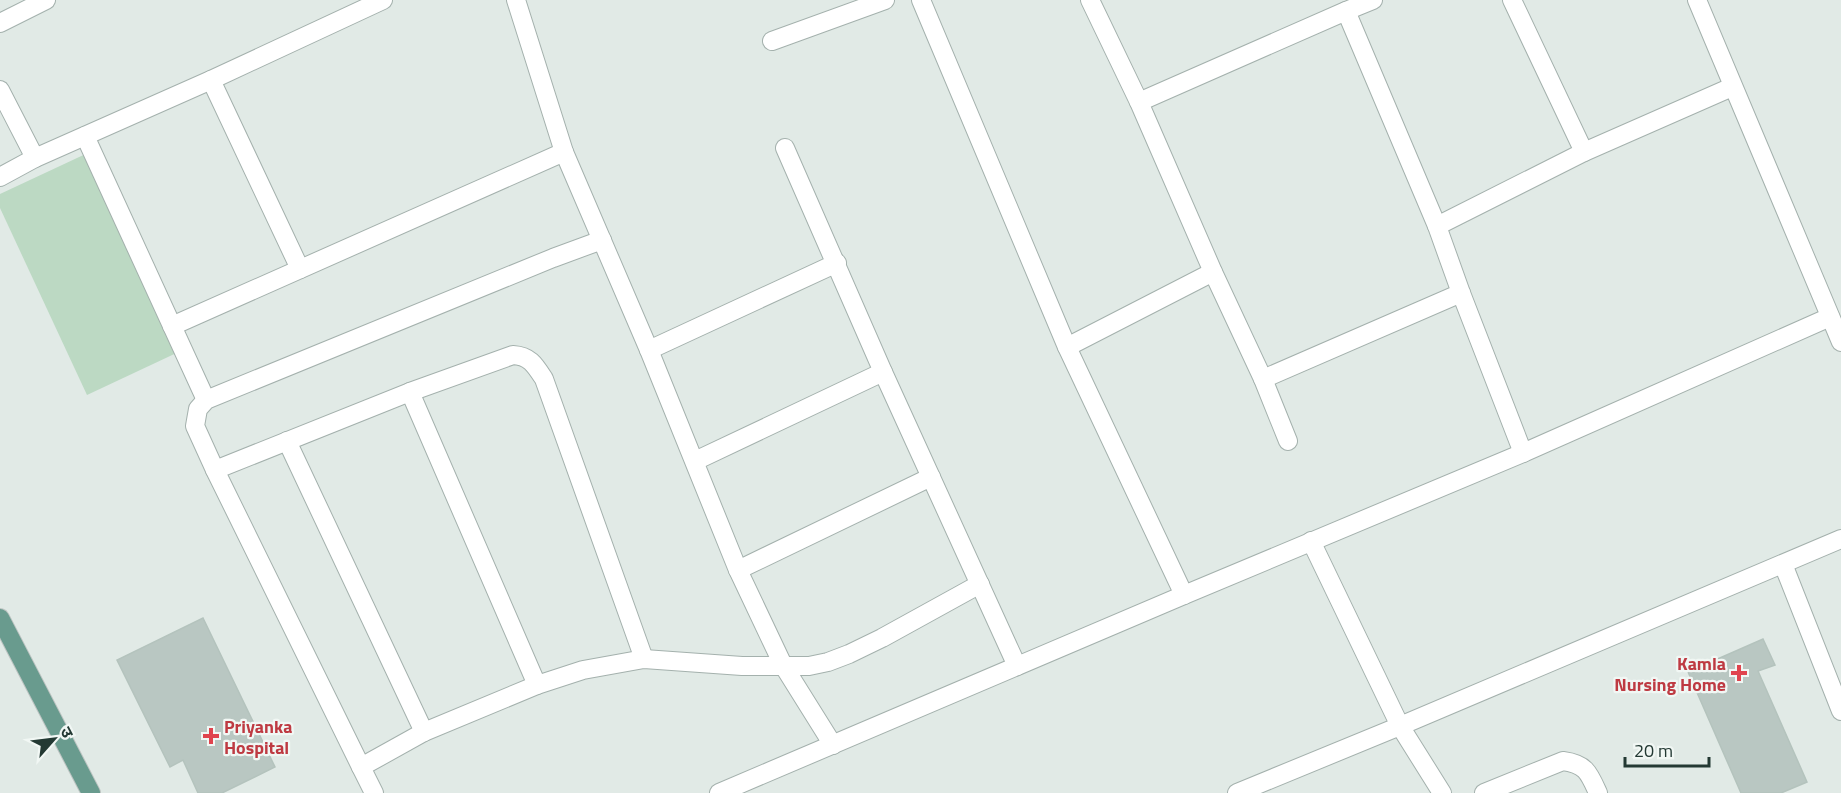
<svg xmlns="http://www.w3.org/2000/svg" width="1841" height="793" font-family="'Titillium Web','Noto Sans Devanagari',sans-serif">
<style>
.green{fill:#bcd9c3}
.building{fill:#b9c7c2;stroke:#b4c3bd;stroke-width:1.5}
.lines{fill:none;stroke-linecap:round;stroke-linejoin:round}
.minor-casing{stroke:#a4b1ad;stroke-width:20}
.major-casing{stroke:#bdc4c2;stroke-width:20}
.minor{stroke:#fff;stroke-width:18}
.major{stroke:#699b8e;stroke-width:18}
.health-dot{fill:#e0444e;stroke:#f1f7f4;stroke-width:2}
.labels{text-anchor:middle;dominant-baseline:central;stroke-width:4.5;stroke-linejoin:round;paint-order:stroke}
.health-label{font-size:18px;font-weight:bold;fill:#be3a42;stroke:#f1f7f4;text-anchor:end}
</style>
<rect width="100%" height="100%" fill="#e1eae6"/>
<polygon class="green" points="92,151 185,349 87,395 0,208 0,194"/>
<g class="building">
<polygon points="203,618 275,767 222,793 198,793 183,760 170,767 117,660"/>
<polygon points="1763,639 1775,665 1758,671 1807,782 1781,793 1741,793 1688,672"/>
</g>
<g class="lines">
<g class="minor-casing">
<g id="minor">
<polyline points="516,0 564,152 649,350 738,570 783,665 833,745"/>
<polyline points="921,0 1067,347 1184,595"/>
<polyline points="1090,0 1139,102 1213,272 1263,379 1288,441"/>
<polyline points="1697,0 1841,342"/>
<polyline points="1346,11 1373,0"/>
<polyline points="0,23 46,0"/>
<polyline points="772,41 885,0"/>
<polyline points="211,80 300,269"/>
<polyline points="0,90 35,158"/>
<polyline points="1139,102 1346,11 1437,226 1461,293 1523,453"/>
<polyline points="85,136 206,400"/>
<polyline points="785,148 883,372 1017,666"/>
<polyline points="1584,152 1732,87"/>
<polyline points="0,177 35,158 211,80 383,0"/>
<polyline points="1437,226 1584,152 1512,0"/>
<polyline points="602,240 553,258 206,400 198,409 195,426 215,470 361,767 424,732 537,685 583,670 644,659 742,666 809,666 828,662 849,654 882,638 980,584"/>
<polyline points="172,326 564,152"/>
<polyline points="1067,347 1213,272"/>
<polyline points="649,350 837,263"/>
<polyline points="1263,379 1461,293"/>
<polyline points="410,392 537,685"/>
<polyline points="287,441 424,732"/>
<polyline points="695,461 883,372"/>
<path d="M215,470L410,392L513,355C530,356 535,365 544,379L644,659"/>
<polyline points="1311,541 1400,726 1442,793"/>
<polyline points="1783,564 1841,711"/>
<polyline points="738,570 931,477"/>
<polyline points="361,767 374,793"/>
<polyline points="719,793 1184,595 1523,453 1830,317"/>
<polyline points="1237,793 1400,726 1841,539"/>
<path d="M1484,793L1563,761C1586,764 1589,773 1598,793"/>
</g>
</g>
<g class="major-casing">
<polyline id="major" points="0,618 91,793"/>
</g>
<use href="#minor" class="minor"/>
<use href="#major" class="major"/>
</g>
<g class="health-dot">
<path d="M1736 664h6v6h6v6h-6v6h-6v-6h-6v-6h6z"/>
<path d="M208 727h6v6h6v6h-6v6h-6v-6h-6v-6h6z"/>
</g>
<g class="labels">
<g class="health-label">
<text x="1726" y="663">Kamla<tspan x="1726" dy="21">Nursing Home</tspan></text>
<text x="224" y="726" text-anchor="start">Priyanka<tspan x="224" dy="21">Hospital</tspan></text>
</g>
</g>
<g transform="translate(54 739) rotate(62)" stroke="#f1f7f4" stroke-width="4.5" paint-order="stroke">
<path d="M0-4.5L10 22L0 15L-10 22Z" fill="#233933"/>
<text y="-9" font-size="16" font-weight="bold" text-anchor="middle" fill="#233933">उ</text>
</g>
<path d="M1625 757v9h84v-9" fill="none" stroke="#233933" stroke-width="3"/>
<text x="1634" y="757" font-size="18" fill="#233933" stroke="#f1f7f4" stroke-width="4.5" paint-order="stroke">20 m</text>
</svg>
